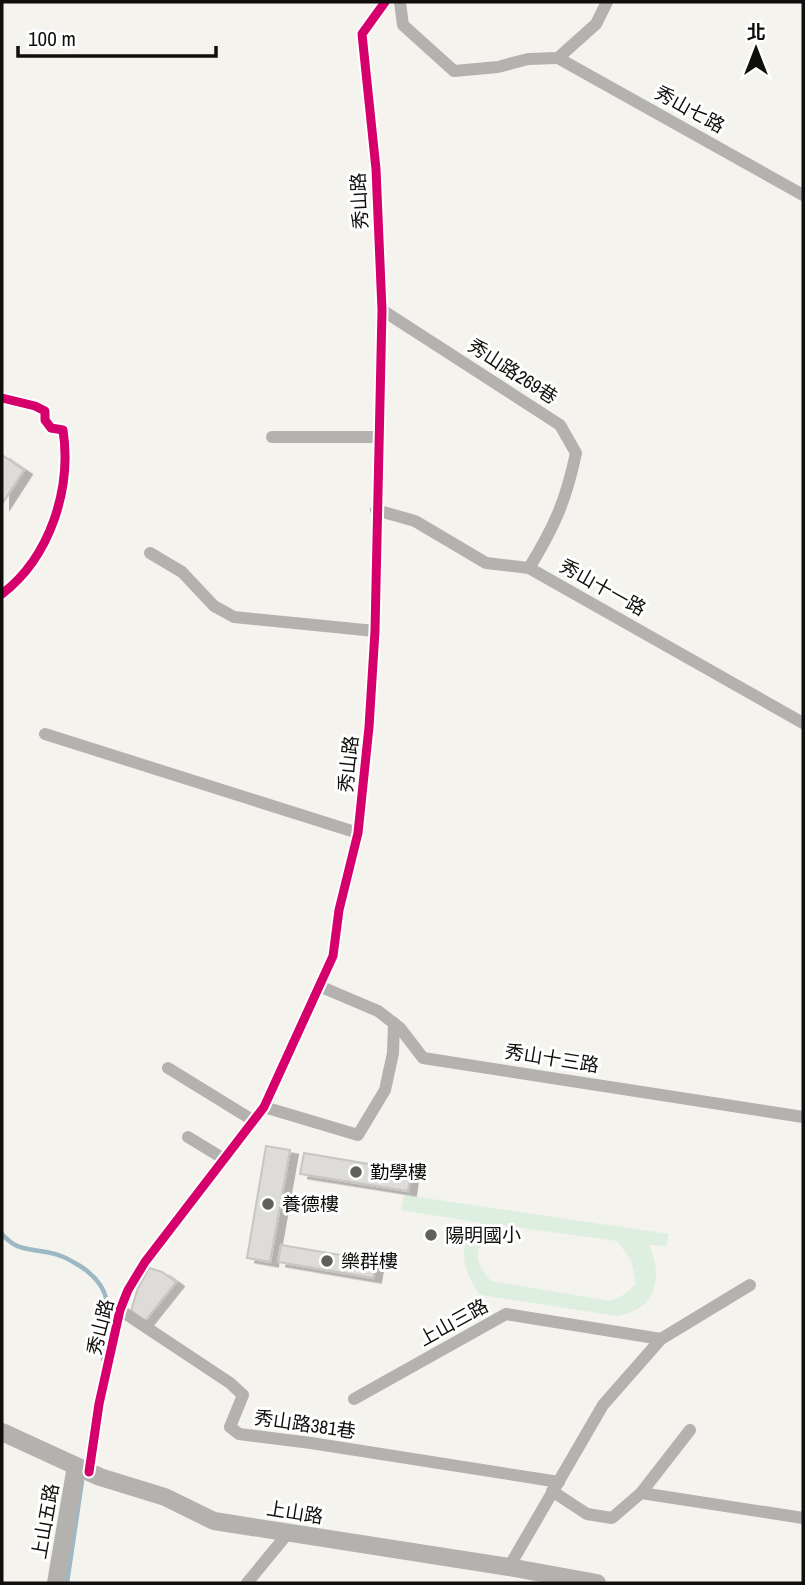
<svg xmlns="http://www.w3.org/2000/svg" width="805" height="1585" font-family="'Archivo Narrow','Noto Sans TC',sans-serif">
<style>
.green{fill:#deefe0;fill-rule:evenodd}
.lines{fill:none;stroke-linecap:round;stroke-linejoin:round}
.stream{stroke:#9cb8c5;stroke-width:4.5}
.building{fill:#dedcd9;stroke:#c7c6c2;stroke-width:2;filter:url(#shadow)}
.street{stroke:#b4b2b1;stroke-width:12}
.secondary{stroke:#b4b2ae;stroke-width:18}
.cycleway-casing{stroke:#fff;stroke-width:13}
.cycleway{stroke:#d6006c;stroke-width:9}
.poi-dot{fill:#605f5b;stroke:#fff;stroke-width:2.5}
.labels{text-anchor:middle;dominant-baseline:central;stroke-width:6;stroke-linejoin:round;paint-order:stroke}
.street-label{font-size:19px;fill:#100f0c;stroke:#fff}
.poi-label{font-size:19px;fill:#100f0c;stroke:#fff;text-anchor:start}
</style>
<defs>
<filter id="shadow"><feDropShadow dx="8" dy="4.5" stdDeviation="0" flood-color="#0004"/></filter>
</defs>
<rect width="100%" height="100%" fill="#f5f3ee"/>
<path class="green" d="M404,1195L669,1234L666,1246L649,1245C664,1277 656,1311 617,1316L480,1295C468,1278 457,1255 469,1235C471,1230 478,1226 481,1223L401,1210ZM501,1225L617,1241L631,1260L636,1284L625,1294L611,1301L491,1281C468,1255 477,1244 501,1225Z"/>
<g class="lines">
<g class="stream">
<path d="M2,1234C16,1250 25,1248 46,1252C60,1254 68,1259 80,1266C119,1291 107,1319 103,1359"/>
<polyline points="67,1583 82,1481"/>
</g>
</g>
<g class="building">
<polygon points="2,455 24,470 2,504"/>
<polygon points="266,1146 290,1150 270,1262 247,1258"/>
<polygon points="304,1153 411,1171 408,1191 300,1174"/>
<polygon points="281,1245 376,1261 373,1278 278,1262"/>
<polygon points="149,1268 162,1272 176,1282 145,1321 131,1311 138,1288"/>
</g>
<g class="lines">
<g class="street">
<polyline points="400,2 403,25 454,71 498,67 528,59 558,58"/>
<polyline points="607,2 596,24 558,58 803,195"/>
<path d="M382,310L560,425L576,453C566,500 555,526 529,568"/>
<polyline points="272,437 378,437"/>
<polyline points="376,510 415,521 486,563 529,568 803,723"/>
<polyline points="150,553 182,572 214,606 234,617 375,631"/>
<polyline points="45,734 358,833"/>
<polyline points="319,986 378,1011 400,1028 423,1058 803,1117"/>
<polyline points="168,1068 254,1121"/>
<polyline points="264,1107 358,1135 385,1090 393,1053 394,1023"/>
<polyline points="188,1137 224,1159"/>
<polyline points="120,1310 230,1383 243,1395 230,1427 239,1434 311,1443 559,1482"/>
<polyline points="354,1399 506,1314 661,1339"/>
<polyline points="89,1472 99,1404 120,1310 128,1290 145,1262 264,1107 333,956 339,910 358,833 369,727 375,631 382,310 376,169 362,34 385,2"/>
<polyline points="552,1491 587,1514 612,1518 641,1493 803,1518"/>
<polyline points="641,1493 690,1430"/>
<polyline points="509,1567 603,1405 661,1339 750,1285"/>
<polyline points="247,1583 289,1532"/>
</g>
<g class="secondary">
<polyline points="2,1432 100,1477 165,1497 214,1521 509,1567 597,1583"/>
<polyline points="56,1583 76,1466"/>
</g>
<g class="cycleway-casing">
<g id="cycleway">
<path d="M2,398L35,406L45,411V420L51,428L63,430C72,489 50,557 2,594"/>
<polyline points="89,1472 99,1404 120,1310 128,1290 145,1262 264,1107 333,956 339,910 358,833 369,727 375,631 382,310 376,169 362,34 385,2"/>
</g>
</g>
<use href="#cycleway" class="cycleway"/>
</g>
<g class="poi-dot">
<circle cx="356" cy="1172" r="7"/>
<circle cx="268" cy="1204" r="7"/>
<circle cx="431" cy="1235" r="7"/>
<circle cx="327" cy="1261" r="7"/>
</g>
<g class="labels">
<g class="street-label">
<text transform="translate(690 109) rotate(29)">秀山七路</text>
<text transform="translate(359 201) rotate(-93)">秀山路</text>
<text transform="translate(513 371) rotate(33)">秀山路269巷</text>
<text transform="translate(603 587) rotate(29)">秀山十一路</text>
<text transform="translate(348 764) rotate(-84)">秀山路</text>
<text transform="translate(552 1058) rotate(9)">秀山十三路</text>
<text transform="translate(453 1322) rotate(-29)">上山三路</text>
<text transform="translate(100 1327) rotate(-76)">秀山路</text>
<text transform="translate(305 1424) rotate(8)">秀山路381巷</text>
<text transform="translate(295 1512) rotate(9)">上山路</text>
<text transform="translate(45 1521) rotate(-80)">上山五路</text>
</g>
<g class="poi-label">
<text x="370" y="1172">勤學樓</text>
<text x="282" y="1204">養德樓</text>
<text x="445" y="1235">陽明國小</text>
<text x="341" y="1261">樂群樓</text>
</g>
</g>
<rect width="805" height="1585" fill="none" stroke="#100f0c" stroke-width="7"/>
<g transform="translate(756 49)" stroke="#ffffff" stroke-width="5" paint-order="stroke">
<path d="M0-5L12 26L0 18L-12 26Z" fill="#100f0c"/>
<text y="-10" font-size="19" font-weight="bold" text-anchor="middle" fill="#100f0c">北</text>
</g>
<path d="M18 46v10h198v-10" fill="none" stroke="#100f0c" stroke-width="3.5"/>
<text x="28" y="46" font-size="21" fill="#100f0c" stroke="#ffffff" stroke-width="5" paint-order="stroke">100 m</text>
</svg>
